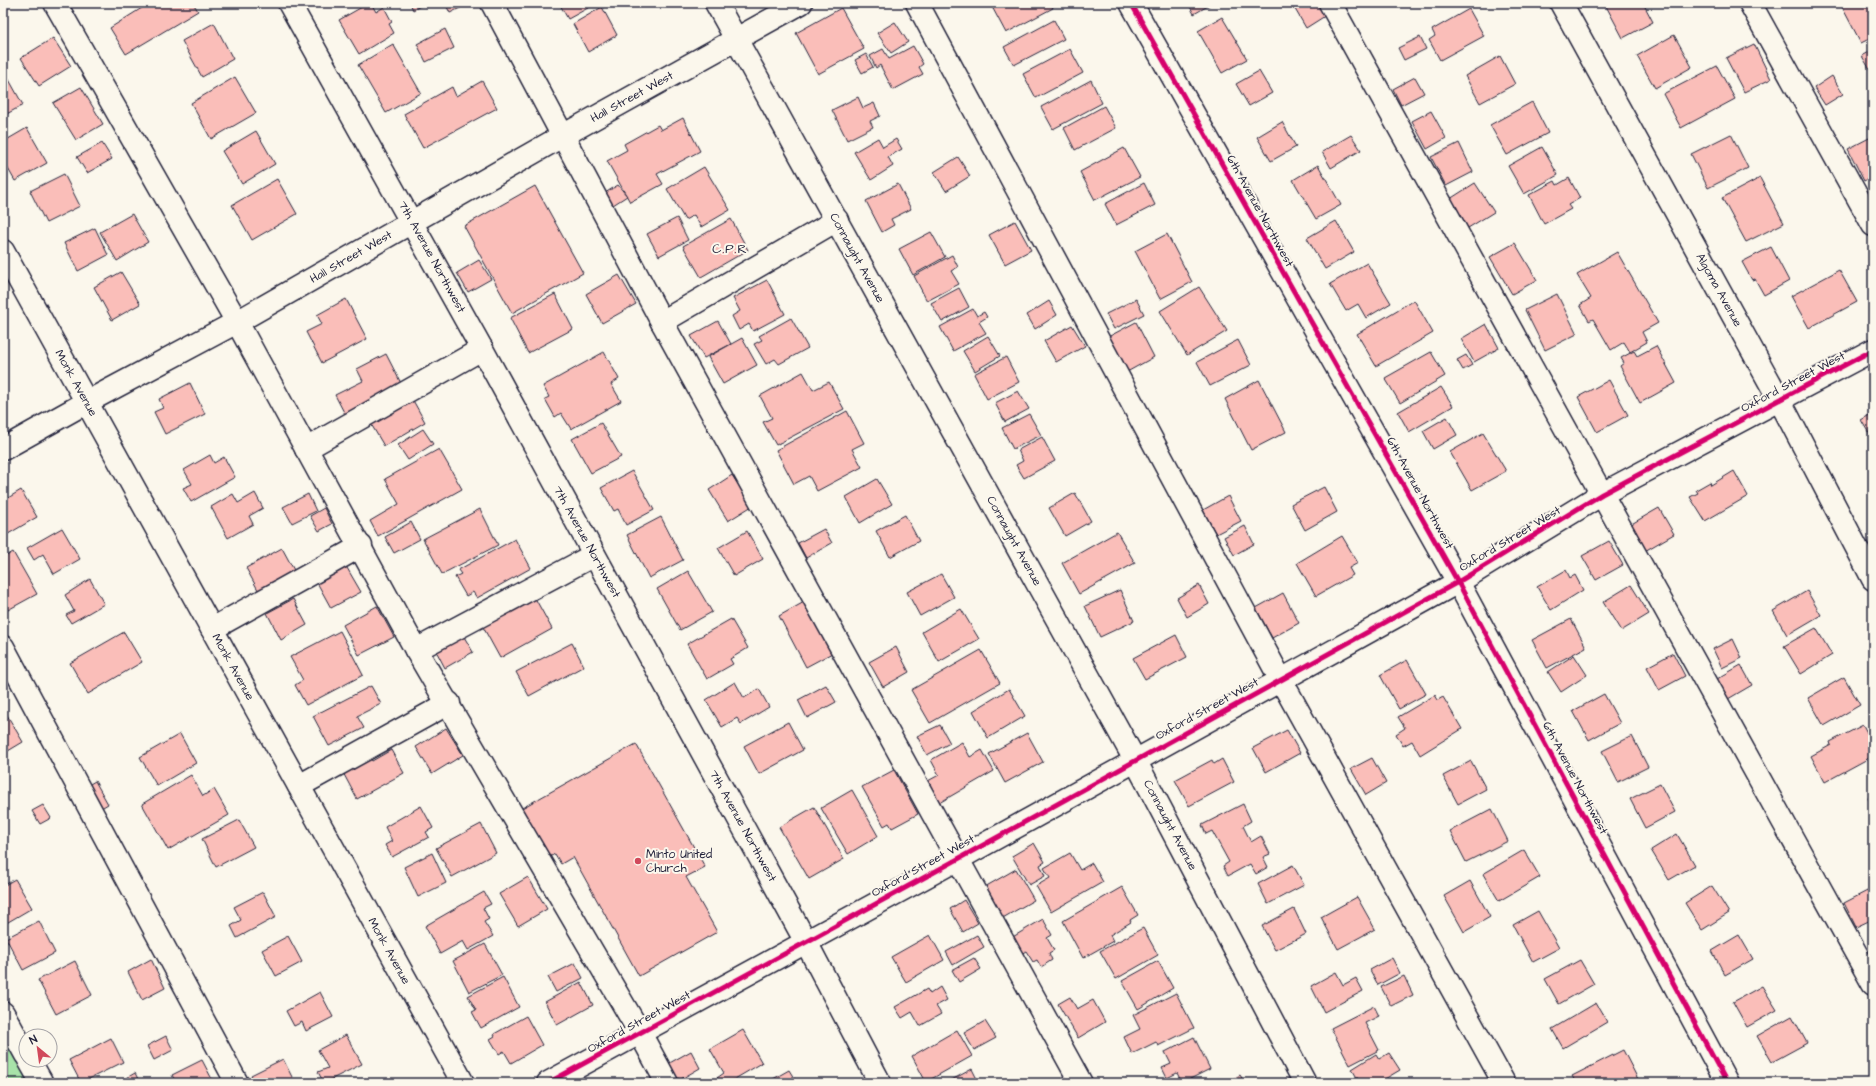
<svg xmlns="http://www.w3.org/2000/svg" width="1876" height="1086" font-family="'Architects Daughter',sans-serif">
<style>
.green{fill:#a8e3a9;stroke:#658272}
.building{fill:#fabeb9;stroke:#22223b}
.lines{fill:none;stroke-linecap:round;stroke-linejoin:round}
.minor-casing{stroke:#22223b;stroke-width:25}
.minor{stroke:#fbf7ec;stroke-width:22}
.cycleway-casing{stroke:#fbf7ec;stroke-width:8}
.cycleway{stroke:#d6006c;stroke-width:5}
.poi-dot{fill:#d1495b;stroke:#fbf7ec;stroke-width:1.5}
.labels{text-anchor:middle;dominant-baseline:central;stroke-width:4;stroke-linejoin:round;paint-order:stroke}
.street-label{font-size:12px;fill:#22223b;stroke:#fbf7ec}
.poi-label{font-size:12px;fill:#22223b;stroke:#fbf7ec;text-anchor:start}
.neighbourhood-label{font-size:13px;letter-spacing:1px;fill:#22223b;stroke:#fbf7ec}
</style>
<rect width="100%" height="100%" fill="#fbf7ec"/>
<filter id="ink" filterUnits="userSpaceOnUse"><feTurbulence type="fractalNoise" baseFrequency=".025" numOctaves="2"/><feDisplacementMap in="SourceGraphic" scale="8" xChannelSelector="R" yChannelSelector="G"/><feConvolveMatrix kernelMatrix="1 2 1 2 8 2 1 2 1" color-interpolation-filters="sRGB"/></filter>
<g filter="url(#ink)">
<polygon class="green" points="3,1013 42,1083 3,1083"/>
<g class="building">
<polygon points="143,3 193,3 198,11 126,54 110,28 145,6"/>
<polygon points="369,3 371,3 376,12 384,7 392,22 389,24 394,33 359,54 339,20"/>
<polygon points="410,3 426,3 413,10"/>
<polygon points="445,3 462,3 464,6 450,13"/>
<polygon points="559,3 597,3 568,19"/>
<polygon points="994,3 1051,3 1053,8 1006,33 991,5"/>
<polygon points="1188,3 1213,3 1194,14"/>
<polygon points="1294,3 1318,3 1325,16 1306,28 1292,4"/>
<polygon points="1611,3 1643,3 1653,22 1623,38 1606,6"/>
<polygon points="1840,3 1873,3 1873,37 1861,43"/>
<polygon points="602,7 617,35 588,52 573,24"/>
<polygon points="841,8 864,49 818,74 796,33"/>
<polygon points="1469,9 1484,36 1440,60 1429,40 1435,36 1432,30"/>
<polygon points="1222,17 1247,59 1222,73 1198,31"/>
<polygon points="1054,20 1064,39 1014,65 1004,47"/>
<polygon points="895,22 908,42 891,53 877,33"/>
<polygon points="214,23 233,59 202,77 182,41"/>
<polygon points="445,29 454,48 426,62 417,44"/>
<polygon points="1674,35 1692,67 1655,88 1637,56"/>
<polygon points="1420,37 1426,49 1404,60 1398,48"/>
<polygon points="53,38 71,66 39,86 21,58"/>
<polygon points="393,44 421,93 386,113 358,65"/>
<polygon points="1754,44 1771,79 1744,92 1726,58"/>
<polygon points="913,46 923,64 919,67 923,74 893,90 880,65 876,68 870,56 883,49 889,59"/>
<polygon points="1070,49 1083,73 1036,98 1023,74"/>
<polygon points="1873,50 1873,75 1862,56"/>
<polygon points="866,54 873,67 862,73 855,60"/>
<polygon points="1500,56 1515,84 1480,103 1465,76"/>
<polygon points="1717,66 1735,99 1681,128 1663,94"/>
<polygon points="1259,71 1272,93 1249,106 1236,84"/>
<polygon points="7,76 23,105 3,116 3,79"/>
<polygon points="1832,76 1843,94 1825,105 1814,88"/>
<polygon points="235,77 256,113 211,139 191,103"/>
<polygon points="1415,77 1424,93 1401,105 1393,89"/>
<polygon points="1091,80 1102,103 1053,129 1041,107"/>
<polygon points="482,81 497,108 423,148 404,114 452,87 456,96"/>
<polygon points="81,87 103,124 76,140 53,103"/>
<polygon points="858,97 863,108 874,103 880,116 870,121 873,127 847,140 832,110"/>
<polygon points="1532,102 1548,133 1507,155 1490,125"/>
<polygon points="1104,106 1116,128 1075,150 1064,128"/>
<polygon points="1431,111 1446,138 1427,149 1412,121"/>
<polygon points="683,118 700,151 657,174 663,184 630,202 607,161 627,150 624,144 658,125 661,130"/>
<polygon points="1282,122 1296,147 1271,161 1257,137"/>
<polygon points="27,128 47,163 15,181 3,160 3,142"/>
<polygon points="256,131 275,164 242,184 222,151"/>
<polygon points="1731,134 1748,168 1708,188 1691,154"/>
<polygon points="1351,135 1361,150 1331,168 1322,152"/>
<polygon points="1873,136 1873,176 1864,181 1848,149"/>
<polygon points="878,138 883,147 896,139 902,149 888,157 893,166 871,180 854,152"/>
<polygon points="102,143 112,159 87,173 77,157"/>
<polygon points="1459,143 1473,172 1446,186 1431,157"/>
<polygon points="1542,147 1558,175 1524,194 1508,166"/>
<polygon points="1124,148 1140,177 1095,200 1080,172"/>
<polygon points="958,157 970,176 946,191 934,172"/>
<polygon points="1318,165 1341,205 1316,219 1293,180"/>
<polygon points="704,167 730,210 701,227 694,215 685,220 667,189"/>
<polygon points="64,174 80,206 46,223 30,191"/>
<polygon points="1569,178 1580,198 1568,205 1571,209 1544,224 1529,195 1555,181 1557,185"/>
<polygon points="1760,178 1784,223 1746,242 1722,198"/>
<polygon points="277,179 297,214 252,240 232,205"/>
<polygon points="1144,183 1155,205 1116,225 1105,204"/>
<polygon points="1475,183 1494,212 1468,228 1450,199"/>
<polygon points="898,184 911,209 891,219 894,225 882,232 866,201"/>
<polygon points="618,185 627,196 613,205 605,193"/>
<polygon points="535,186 583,273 512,313 464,226"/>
<polygon points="132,214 148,242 117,261 100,232"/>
<polygon points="677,218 688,240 659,256 647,234"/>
<polygon points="731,219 748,250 701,277 683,246"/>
<polygon points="1015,221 1031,250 1005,264 989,235"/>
<polygon points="1336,221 1354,252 1325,269 1307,238"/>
<polygon points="95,228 108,255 78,271 64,243"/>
<polygon points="931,232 945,257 913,275 899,249"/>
<polygon points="1167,234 1192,282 1160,299 1135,251"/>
<polygon points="1515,243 1537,280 1512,294 1490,257"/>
<polygon points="1771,247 1789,281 1764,295 1755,279 1752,280 1742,262"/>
<polygon points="1617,252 1658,323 1642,332 1647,342 1630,352 1624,342 1611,350 1593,319 1589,321 1580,305 1591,298 1577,275"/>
<polygon points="952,255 958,267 951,271 959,284 927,301 914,276"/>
<polygon points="479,260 491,279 468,292 457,273"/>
<polygon points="1367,263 1391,303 1366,318 1358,304 1346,311 1330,284"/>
<polygon points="1839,270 1857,302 1809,328 1791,296"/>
<polygon points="121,272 140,304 112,320 94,287"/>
<polygon points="619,275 636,304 602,323 586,294"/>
<polygon points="767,280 785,314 753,331 749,324 739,330 732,316 740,311 733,298"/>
<polygon points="1199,287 1227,331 1187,355 1160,311"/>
<polygon points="959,288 969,307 942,322 931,303"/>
<polygon points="555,294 573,329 528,353 510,318"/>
<polygon points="1557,294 1577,334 1545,350 1525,310"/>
<polygon points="346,299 367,339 322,363 306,332 322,324 317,315"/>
<polygon points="1136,299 1144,314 1114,329 1106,314"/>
<polygon points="1414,300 1433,333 1376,366 1357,334"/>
<polygon points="1049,301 1057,315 1035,329 1027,315"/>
<polygon points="973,309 977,316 984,312 987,317 979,322 986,333 953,351 940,327"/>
<polygon points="791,318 808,348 779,364 775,359 766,364 754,344 762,340 759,336"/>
<polygon points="718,321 731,344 704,358 691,336"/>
<polygon points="1136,322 1154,357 1127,372 1108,337"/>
<polygon points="1486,324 1499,348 1474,362 1461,339"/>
<polygon points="1072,325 1085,346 1056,362 1044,341"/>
<polygon points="988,336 1000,356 975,371 963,351"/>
<polygon points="742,338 757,365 723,384 708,357"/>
<polygon points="1238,340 1251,365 1210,386 1197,362"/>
<polygon points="1656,346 1676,383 1640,403 1620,366 1624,363 1621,358 1634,351 1637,356"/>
<polygon points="604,352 619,379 611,384 621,401 571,429 561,413 555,417 545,399 549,397 543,386"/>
<polygon points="1431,352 1445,376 1400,403 1385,378"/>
<polygon points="386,354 405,391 348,420 335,395 363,381 357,369"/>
<polygon points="1466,355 1472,365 1463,370 1457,360"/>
<polygon points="1006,357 1019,382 987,399 974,374"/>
<polygon points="803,372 813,390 829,382 844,409 776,445 763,422 772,418 760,396"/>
<polygon points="1259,380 1286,432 1251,450 1225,399"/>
<polygon points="1609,380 1628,415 1597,432 1578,397"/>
<polygon points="190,383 205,414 165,434 154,412 163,408 159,399"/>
<polygon points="1441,387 1453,406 1409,432 1398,412"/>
<polygon points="1018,391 1029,409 1005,422 995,403"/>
<polygon points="410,395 425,422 384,446 371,424"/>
<polygon points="847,411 864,443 852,449 862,467 817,491 809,476 794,484 776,450"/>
<polygon points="1873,413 1873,440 1861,420"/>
<polygon points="1029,414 1041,435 1013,449 1002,428"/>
<polygon points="1447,417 1457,435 1433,449 1423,431"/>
<polygon points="601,423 621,457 591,473 572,439"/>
<polygon points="423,429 433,444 408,460 398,445"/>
<polygon points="1483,433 1506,471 1472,490 1450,452"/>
<polygon points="1042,437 1055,461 1024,478 1016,465 1023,461 1018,450"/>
<polygon points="439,449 462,489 378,536 370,521 399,504 385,479"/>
<polygon points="210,455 214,463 224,457 235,477 191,502 183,488 192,484 184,470"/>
<polygon points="632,471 654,510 626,525 618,509 614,511 601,488"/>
<polygon points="1734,471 1748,496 1705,521 1690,497 1698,493 1696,490 1710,482 1711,485"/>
<polygon points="732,475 752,506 728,521 709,490"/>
<polygon points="877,479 892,504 860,523 846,497"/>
<polygon points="1324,487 1337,512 1305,530 1291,504"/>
<polygon points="21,490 37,517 3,537 3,501"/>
<polygon points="255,493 263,508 249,516 253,524 228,538 211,507 233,494 238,503"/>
<polygon points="1075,493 1091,521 1065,536 1049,508"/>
<polygon points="308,494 316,511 292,523 283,507"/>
<polygon points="1228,496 1241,521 1216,534 1203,510"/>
<polygon points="324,508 332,524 319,531 310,516"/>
<polygon points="1659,508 1674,534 1643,552 1628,526"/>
<polygon points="480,509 498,545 442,574 423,539"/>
<polygon points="905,515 919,541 890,557 876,531"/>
<polygon points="661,517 683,560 649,578 627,535"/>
<polygon points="411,522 420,539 394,553 385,537"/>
<polygon points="1245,526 1254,544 1234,555 1224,537"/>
<polygon points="62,528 80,559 54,574 43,554 34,560 27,548"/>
<polygon points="824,529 832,543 806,558 798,543"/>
<polygon points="747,531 763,559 734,576 718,548"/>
<polygon points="1117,532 1135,563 1079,594 1062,563"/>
<polygon points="1342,536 1358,563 1349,568 1353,575 1316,596 1297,563"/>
<polygon points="515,539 531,568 477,598 473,592 466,596 455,577 461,574 458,570"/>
<polygon points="1609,541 1623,565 1596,580 1582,556"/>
<polygon points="282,548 295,572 263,599 246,568"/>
<polygon points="13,552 37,594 6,611 3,605 3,558"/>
<polygon points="343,561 361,592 331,608 314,577"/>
<polygon points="1566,570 1570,578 1575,575 1583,590 1551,610 1537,587"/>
<polygon points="688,571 712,612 680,630 657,589"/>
<polygon points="941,574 954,597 920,616 907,592"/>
<polygon points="90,579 104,604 71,623 66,615 74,611 65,595"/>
<polygon points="1199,585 1209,604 1187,617 1177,598"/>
<polygon points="1631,585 1649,614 1621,631 1603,602"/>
<polygon points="1120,590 1134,621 1100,637 1085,606"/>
<polygon points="1807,591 1821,615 1787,635 1773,611"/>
<polygon points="1283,593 1299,623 1272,638 1256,608"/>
<polygon points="535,598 552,629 500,658 483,627"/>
<polygon points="293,599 307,625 281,640 267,613"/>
<polygon points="806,601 834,652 806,667 779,616"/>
<polygon points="377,606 394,637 359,655 343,625"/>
<polygon points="961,609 979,639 939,662 922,632"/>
<polygon points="731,619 748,648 730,659 733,664 707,679 687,644"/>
<polygon points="1571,619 1586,647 1547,668 1532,640"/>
<polygon points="1816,628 1832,655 1801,674 1784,646"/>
<polygon points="460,630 473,652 445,668 433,645"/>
<polygon points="340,631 363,675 306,705 295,685 303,680 290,657"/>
<polygon points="124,632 142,662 88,694 70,663"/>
<polygon points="1176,635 1187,657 1145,679 1133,658"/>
<polygon points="1733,639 1742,658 1722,668 1713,649"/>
<polygon points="572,643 584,666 529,696 516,672"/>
<polygon points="896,647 909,672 883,687 869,662"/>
<polygon points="981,650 1000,683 930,723 911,690"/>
<polygon points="1673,653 1685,676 1659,690 1647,667"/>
<polygon points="1574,655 1587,675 1561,692 1548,672"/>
<polygon points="1407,660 1426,694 1399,709 1380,675"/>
<polygon points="1741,665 1752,685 1728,699 1717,679"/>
<polygon points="1844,677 1860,705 1824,726 1808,698"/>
<polygon points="735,682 744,698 759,689 769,707 741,724 737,718 722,727 706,700"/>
<polygon points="826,685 836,702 807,718 798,700"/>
<polygon points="371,686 381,704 357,716 364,728 329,746 313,716"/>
<polygon points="1009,689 1025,716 988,738 973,711"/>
<polygon points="1604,694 1620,723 1589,740 1573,711"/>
<polygon points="1435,695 1438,700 1443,697 1462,729 1420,755 1412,741 1403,746 1396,734 1405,728 1398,717"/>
<polygon points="7,715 23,742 3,754 3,717"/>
<polygon points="788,722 803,750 759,774 744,746"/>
<polygon points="940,725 950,743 927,755 917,736"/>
<polygon points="1863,725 1873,744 1873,756 1825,782 1811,756 1831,745 1830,742"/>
<polygon points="446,728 463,755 432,774 416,747"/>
<polygon points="1287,730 1300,753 1266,772 1253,748"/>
<polygon points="1027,733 1043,762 1005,783 989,754"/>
<polygon points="180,734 196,763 157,786 140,757"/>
<polygon points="1632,736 1648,767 1618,782 1602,751"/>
<polygon points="962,742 970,757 982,750 994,771 939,803 926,782 939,775 931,760"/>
<polygon points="636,744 705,867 686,877 717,932 639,976 573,857 561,864 555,854 549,857 522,808"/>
<polygon points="391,750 404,773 357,799 340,767 367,752 372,761"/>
<polygon points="1372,758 1386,783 1366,795 1351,769"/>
<polygon points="1222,759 1234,782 1189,806 1175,780 1212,760 1214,764"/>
<polygon points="1471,761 1486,789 1458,804 1443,776"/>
<polygon points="894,770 918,814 892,828 889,823 884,826 862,787"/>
<polygon points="191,775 203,796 214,789 229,815 168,850 142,804"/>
<polygon points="95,781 108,804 98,810 85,787"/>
<polygon points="1660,784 1675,812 1645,828 1630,799"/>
<polygon points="852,790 878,836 848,854 821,808"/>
<polygon points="1873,795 1873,807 1868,798"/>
<polygon points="1243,804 1251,821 1243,826 1251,842 1261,836 1270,854 1263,857 1268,867 1256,874 1250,864 1228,876 1223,866 1229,862 1212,831 1206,834 1202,825"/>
<polygon points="43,805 51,818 40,824 32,811"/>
<polygon points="421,806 433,828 426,832 429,837 392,857 385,845 392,841 385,827"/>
<polygon points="814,807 844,859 809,879 779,827"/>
<polygon points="1492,809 1508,841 1466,862 1450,831"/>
<polygon points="239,820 254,847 216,867 202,839"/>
<polygon points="481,824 496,853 452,877 436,848"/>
<polygon points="1677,834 1695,865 1669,880 1651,850"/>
<polygon points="1034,843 1045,862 1040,865 1045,876 1029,885 1012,856"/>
<polygon points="1524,850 1540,877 1499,901 1483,874"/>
<polygon points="432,853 446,883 418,897 404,867"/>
<polygon points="1070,853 1080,870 1092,863 1103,882 1051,912 1036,886 1050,878 1044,868"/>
<polygon points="1293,865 1304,885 1268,904 1258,884"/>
<polygon points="1016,869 1034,900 1001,919 983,888"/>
<polygon points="528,877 547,909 518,926 499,894"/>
<polygon points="15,879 32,908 3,925 3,886"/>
<polygon points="1470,881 1490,917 1464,932 1444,896"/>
<polygon points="1712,886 1729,913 1702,930 1685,903"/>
<polygon points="1122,887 1138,915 1130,920 1131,922 1110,935 1113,941 1083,958 1063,921"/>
<polygon points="1873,888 1873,919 1856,927 1844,903"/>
<polygon points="263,892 276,917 237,938 231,926 241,920 234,907"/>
<polygon points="484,892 491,904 483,908 489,919 484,922 493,936 468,950 463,941 440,954 425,926"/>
<polygon points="1357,897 1375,929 1338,949 1321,917"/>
<polygon points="964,900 978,923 963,932 950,909"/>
<polygon points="1294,909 1306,934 1275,950 1262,926"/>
<polygon points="1538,911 1559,948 1533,962 1513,925"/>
<polygon points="1043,919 1052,935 1047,938 1054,950 1049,953 1052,960 1041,967 1037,960 1033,962 1026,951 1021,954 1011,938"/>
<polygon points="39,921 55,953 23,970 6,938"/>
<polygon points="1143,928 1158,955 1116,979 1100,951"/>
<polygon points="930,935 944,960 906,982 891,957"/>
<polygon points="977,935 984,947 953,965 946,952"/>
<polygon points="1739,935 1753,959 1725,975 1712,951"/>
<polygon points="288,936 302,962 276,976 262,950"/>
<polygon points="485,944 502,975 469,992 453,961"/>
<polygon points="974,958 981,969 959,982 952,970"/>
<polygon points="1392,958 1400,973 1378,985 1370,970"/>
<polygon points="151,959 165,988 142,1000 128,972"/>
<polygon points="1580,960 1594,984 1559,1004 1545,979"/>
<polygon points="75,961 92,995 56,1014 38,980"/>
<polygon points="1158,961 1173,988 1138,1009 1122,981"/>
<polygon points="575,963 583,978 556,992 548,977"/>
<polygon points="1336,972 1343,985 1356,978 1363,991 1324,1012 1311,986"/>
<polygon points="1404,976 1413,995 1391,1006 1381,987"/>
<polygon points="503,977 519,1007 481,1028 472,1012 476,1010 468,996"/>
<polygon points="581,982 593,1005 557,1025 545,1002"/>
<polygon points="1762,986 1777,1010 1747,1027 1733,1002"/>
<polygon points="940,987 947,1000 936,1006 941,1014 920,1026 912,1012 902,1018 895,1007 927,989 930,994"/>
<polygon points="320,992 333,1017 306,1031 302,1022 294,1026 286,1011"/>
<polygon points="1176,993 1194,1028 1158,1046 1156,1042 1132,1054 1124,1037 1140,1029 1133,1015"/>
<polygon points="1070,997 1077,1009 1093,1000 1105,1022 1078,1038 1058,1004"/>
<polygon points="1596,1003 1607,1022 1563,1048 1552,1029"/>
<polygon points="1374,1006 1379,1016 1365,1023 1379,1050 1350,1065 1331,1028"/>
<polygon points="526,1016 542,1045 511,1063 504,1051 499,1054 490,1039 495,1036 494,1034"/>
<polygon points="1792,1016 1807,1043 1772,1062 1757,1036"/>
<polygon points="985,1021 996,1038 974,1050 964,1033"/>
<polygon points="743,1030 762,1063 728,1083 720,1083 717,1078 724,1073 710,1049"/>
<polygon points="957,1030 972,1056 926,1082 912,1056"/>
<polygon points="346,1035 362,1064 324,1083 318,1072 328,1068 318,1050"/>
<polygon points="166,1036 173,1050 154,1060 147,1046"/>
<polygon points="1194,1037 1210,1069 1182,1083 1177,1073 1167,1078 1162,1068 1171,1064 1165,1052"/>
<polygon points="111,1038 123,1062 81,1083 69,1060"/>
<polygon points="1623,1050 1640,1083 1576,1083 1572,1076"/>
<polygon points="691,1051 700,1068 676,1082 666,1065"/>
<polygon points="1389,1053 1400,1070 1378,1083 1360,1083 1352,1069 1376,1054 1379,1059"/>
<polygon points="283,1059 295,1083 255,1083 251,1075"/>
<polygon points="202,1060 214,1083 176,1083 172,1075"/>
<polygon points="972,1069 979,1083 946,1083"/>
<polygon points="789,1070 797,1083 766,1083"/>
<polygon points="135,1073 140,1083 118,1083"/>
<polygon points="1240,1075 1245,1083 1226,1083"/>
</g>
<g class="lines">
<g class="minor-casing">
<g id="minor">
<polyline points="55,3 237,322 416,650 640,1033 667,1083"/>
<polyline points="289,3 482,349 806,942 880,1083"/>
<polyline points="492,3 662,322 1081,1083"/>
<polyline points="716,3 1135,760 1305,1083"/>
<polyline points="917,3 1281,680 1504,1083"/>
<polyline points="1131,3 1458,582 1727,1083"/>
<polyline points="1330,3 1873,984"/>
<polyline points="1561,3 1780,401 1873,579"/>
<polyline points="1750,3 1873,225"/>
<polyline points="3,251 463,1083"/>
<polyline points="662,322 837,220"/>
<polyline points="3,449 87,402 237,322 564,135 801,3"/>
<polyline points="306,449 482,349"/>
<polyline points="212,629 361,546"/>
<polyline points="3,647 237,1083"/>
<polyline points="416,650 594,555"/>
<polyline points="299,786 449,703"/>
<polyline points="3,1013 26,1055"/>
<polyline points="29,1060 42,1083"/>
<polyline points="548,1083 958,859 1458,582 1602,494 1873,350"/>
</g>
</g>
<use href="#minor" class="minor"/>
<g class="cycleway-casing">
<g id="cycleway">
<polyline points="1131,3 1458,582 1727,1083"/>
<polyline points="548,1083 958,859 1458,582 1602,494 1873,350"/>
</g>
</g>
<use href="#cycleway" class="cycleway"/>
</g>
</g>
<circle class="poi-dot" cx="638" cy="861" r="4"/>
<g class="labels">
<g class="street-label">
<text transform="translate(632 97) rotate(-29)">Hall Street West</text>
<text transform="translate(1260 211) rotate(61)">6th Avenue Northwest</text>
<text transform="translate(351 257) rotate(-30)">Hall Street West</text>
<text transform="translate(432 257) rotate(61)">7th Avenue Northwest</text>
<text transform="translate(857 258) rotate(61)">Connaught Avenue</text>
<text transform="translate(1719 290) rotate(61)">Algoma Avenue</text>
<text transform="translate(1793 382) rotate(-28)">Oxford Street West</text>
<text transform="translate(76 383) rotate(61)">Monk Avenue</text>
<text transform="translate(1420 493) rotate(61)">6th Avenue Northwest</text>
<text transform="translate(1510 539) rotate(-31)">Oxford Street West</text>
<text transform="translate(1014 541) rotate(61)">Connaught Avenue</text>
<text transform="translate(587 542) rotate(61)">7th Avenue Northwest</text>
<text transform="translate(233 667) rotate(61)">Monk Avenue</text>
<text transform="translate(1207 709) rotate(-29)">Oxford Street West</text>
<text transform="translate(1575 778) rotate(62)">6th Avenue Northwest</text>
<text transform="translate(1170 825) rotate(62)">Connaught Avenue</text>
<text transform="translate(743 826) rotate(61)">7th Avenue Northwest</text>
<text transform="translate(923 866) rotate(-29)">Oxford Street West</text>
<text transform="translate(389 951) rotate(61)">Monk Avenue</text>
<text transform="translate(639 1022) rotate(-29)">Oxford Street West</text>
</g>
<g class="poi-label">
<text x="646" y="854">Minto United<tspan x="646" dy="14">Church</tspan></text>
</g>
<g class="neighbourhood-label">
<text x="730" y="249">C.P.R</text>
</g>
</g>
<rect width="1876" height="1086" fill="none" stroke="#fbf7ec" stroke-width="16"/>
<rect x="8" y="8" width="1860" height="1070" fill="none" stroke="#22223b" stroke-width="1.5" filter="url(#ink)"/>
<g transform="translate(38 1048) rotate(331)"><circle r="19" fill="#fbf7ec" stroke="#a4a2a5"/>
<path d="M0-3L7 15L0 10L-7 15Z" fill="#d1495b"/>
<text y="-6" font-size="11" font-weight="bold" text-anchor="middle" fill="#22223b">N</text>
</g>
</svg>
